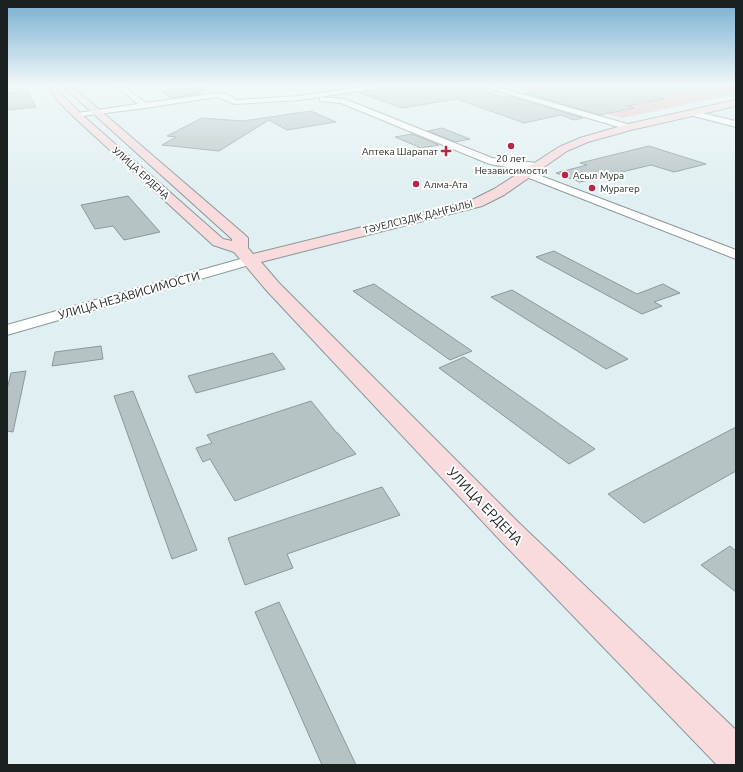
<svg xmlns="http://www.w3.org/2000/svg" width="743" height="772" font-family="Ubuntu,sans-serif">
<style>
.green{fill:#ecbbbe}
.building{fill:#b5c3c5;stroke:#8a989a}
.lines{fill:none;stroke-linecap:round;stroke-linejoin:round}
.street-casing{stroke:#8a9799;stroke-width:2}
.secondary-casing{stroke:#8a9799;stroke-width:2}
.street{fill:#fff;fill-rule:evenodd}
.secondary{fill:#f9dadd;fill-rule:evenodd}
.poi-dot{fill:#b72646;stroke:#fff;stroke-width:1.5}
.labels{text-anchor:middle;dominant-baseline:central;stroke-width:4;stroke-linejoin:round;paint-order:stroke}
.far-poi-label{font-size:10px;fill:#1b2121;stroke:#fff;text-anchor:start}
.far-street-label{font-size:10px;fill:#1b2121;stroke:#fff}
.street-label{font-size:12px;fill:#1b2121;stroke:#fff}
.near-street-label{font-size:14px;fill:#1b2121;stroke:#fff}
</style>
<rect width="100%" height="100%" fill="#e0eff1"/>
<polygon class="green" points="510,86 736,86 736,94 622,118"/>
<g class="building">
<polygon points="209,86 199,94 171,98 162,92"/>
<polygon points="404,86 480,86 480,90 504,97 510,96 583,118 574,120 561,115 524,123 457,99 402,108 360,93"/>
<polygon points="571,86 674,86 674,92 654,96 664,99 627,106 634,108 600,115 525,93"/>
<polygon points="27,91 36,107 7,110 7,93"/>
<polygon points="311,111 336,122 287,130 269,120 219,151 162,145 176,137 167,136 202,118 243,121"/>
<polygon points="442,128 470,139 455,142 428,131"/>
<polygon points="412,134 439,145 421,148 395,137"/>
<polygon points="649,146 706,164 674,172 651,165 580,182 556,173 587,165 580,163"/>
<polygon points="128,196 160,232 124,240 113,226 95,229 81,205"/>
<polygon points="554,251 637,294 663,284 680,293 654,302 662,306 642,314 536,257"/>
<polygon points="374,284 472,351 450,360 353,291"/>
<polygon points="512,290 628,359 606,369 491,297"/>
<polygon points="101,346 103,359 52,366 55,352"/>
<polygon points="273,353 285,369 196,393 188,376"/>
<polygon points="464,357 595,449 569,464 439,368"/>
<polygon points="26,371 13,432 7,431 7,389 11,373"/>
<polygon points="133,391 197,550 172,559 114,396"/>
<polygon points="311,401 337,433 338,433 356,454 235,501 210,459 203,462 196,448 212,443 207,435"/>
<polygon points="736,427 736,471 644,523 608,494"/>
<polygon points="382,487 400,515 287,554 293,568 245,585 228,538"/>
<polygon points="730,546 736,551 736,592 701,565"/>
<polygon points="279,602 356,765 322,765 255,612"/>
</g>
<g class="lines">
<g class="street-casing">
<g id="street">
<polygon points="116,86 123,86 146,103 217,93 227,94 236,100 299,96 369,86 384,86 381,88 299,100 235,104 217,97 145,108 74,117 73,115 77,113 138,104"/>
<polygon points="484,86 494,86 631,125 632,127 628,130 625,129 485,87"/>
<path d="M320,97L345,99L492,158L537,163L542,166C536,173 496,166 487,163L341,103L320,101Z"/>
<polygon points="690,111 693,111 736,121 736,127 690,115"/>
<polygon points="528,171 736,250 736,259 524,176 523,174 524,172"/>
<polygon points="251,256 256,257 258,260 256,263 7,335 7,325"/>
</g>
</g>
<g class="secondary-casing">
<polygon id="secondary" points="48,86 56,86 63,96 80,113 223,239 232,241 232,239 66,89 70,86 73,87 245,235 248,238 248,248 253,254 472,200 494,189 559,147 580,138 628,124 736,100 736,106 631,130 588,142 567,151 504,195 482,206 261,262 279,283 518,522 736,730 736,765 717,765 498,538 267,291 234,252 213,245 74,117 57,100"/>
</g>
<use href="#street" class="street"/>
<use href="#secondary" class="secondary"/>
</g>
<linearGradient id="sky" x2="0" y2="1"><stop stop-color="#77aed0"/><stop offset="0.44" stop-color="#f1f8f9"/><stop offset="1" stop-color="#f1f8f9" stop-opacity="0"/></linearGradient>
<rect width="743" height="194" fill="url(#sky)"/>
<g class="poi-dot">
<circle cx="511" cy="146" r="4"/>
<path d="M444 145h4v4h4v4h-4v4h-4v-4h-4v-4h4z"/>
<circle cx="565" cy="175" r="4"/>
<circle cx="416" cy="184" r="4"/>
<circle cx="592" cy="188" r="4"/>
</g>
<g class="labels">
<g class="far-poi-label">
<text x="438" y="151" text-anchor="end">Аптека Шарапат</text>
<text x="511" y="158" text-anchor="middle">20 лет<tspan x="511" dy="12">Независимости</tspan></text>
<text x="573" y="175">Асыл Мура</text>
<text x="424" y="184">Алма-Ата</text>
<text x="600" y="188">Мурагер</text>
</g>
<g class="far-street-label">
<text transform="translate(141 173) rotate(42)">УЛИЦА ЕРДЕНА</text>
<text transform="translate(418 217) rotate(-14)">ТӘУЕЛСІЗДІК ДАҢҒЫЛЫ</text>
</g>
<g class="street-label">
<text transform="translate(129 295) rotate(-16)">УЛИЦА НЕЗАВИСИМОСТИ</text>
</g>
<g class="near-street-label">
<text transform="translate(485 506) rotate(46)">УЛИЦА ЕРДЕНА</text>
</g>
</g>
<rect width="743" height="772" fill="none" stroke="#1b2121" stroke-width="16"/>
</svg>
